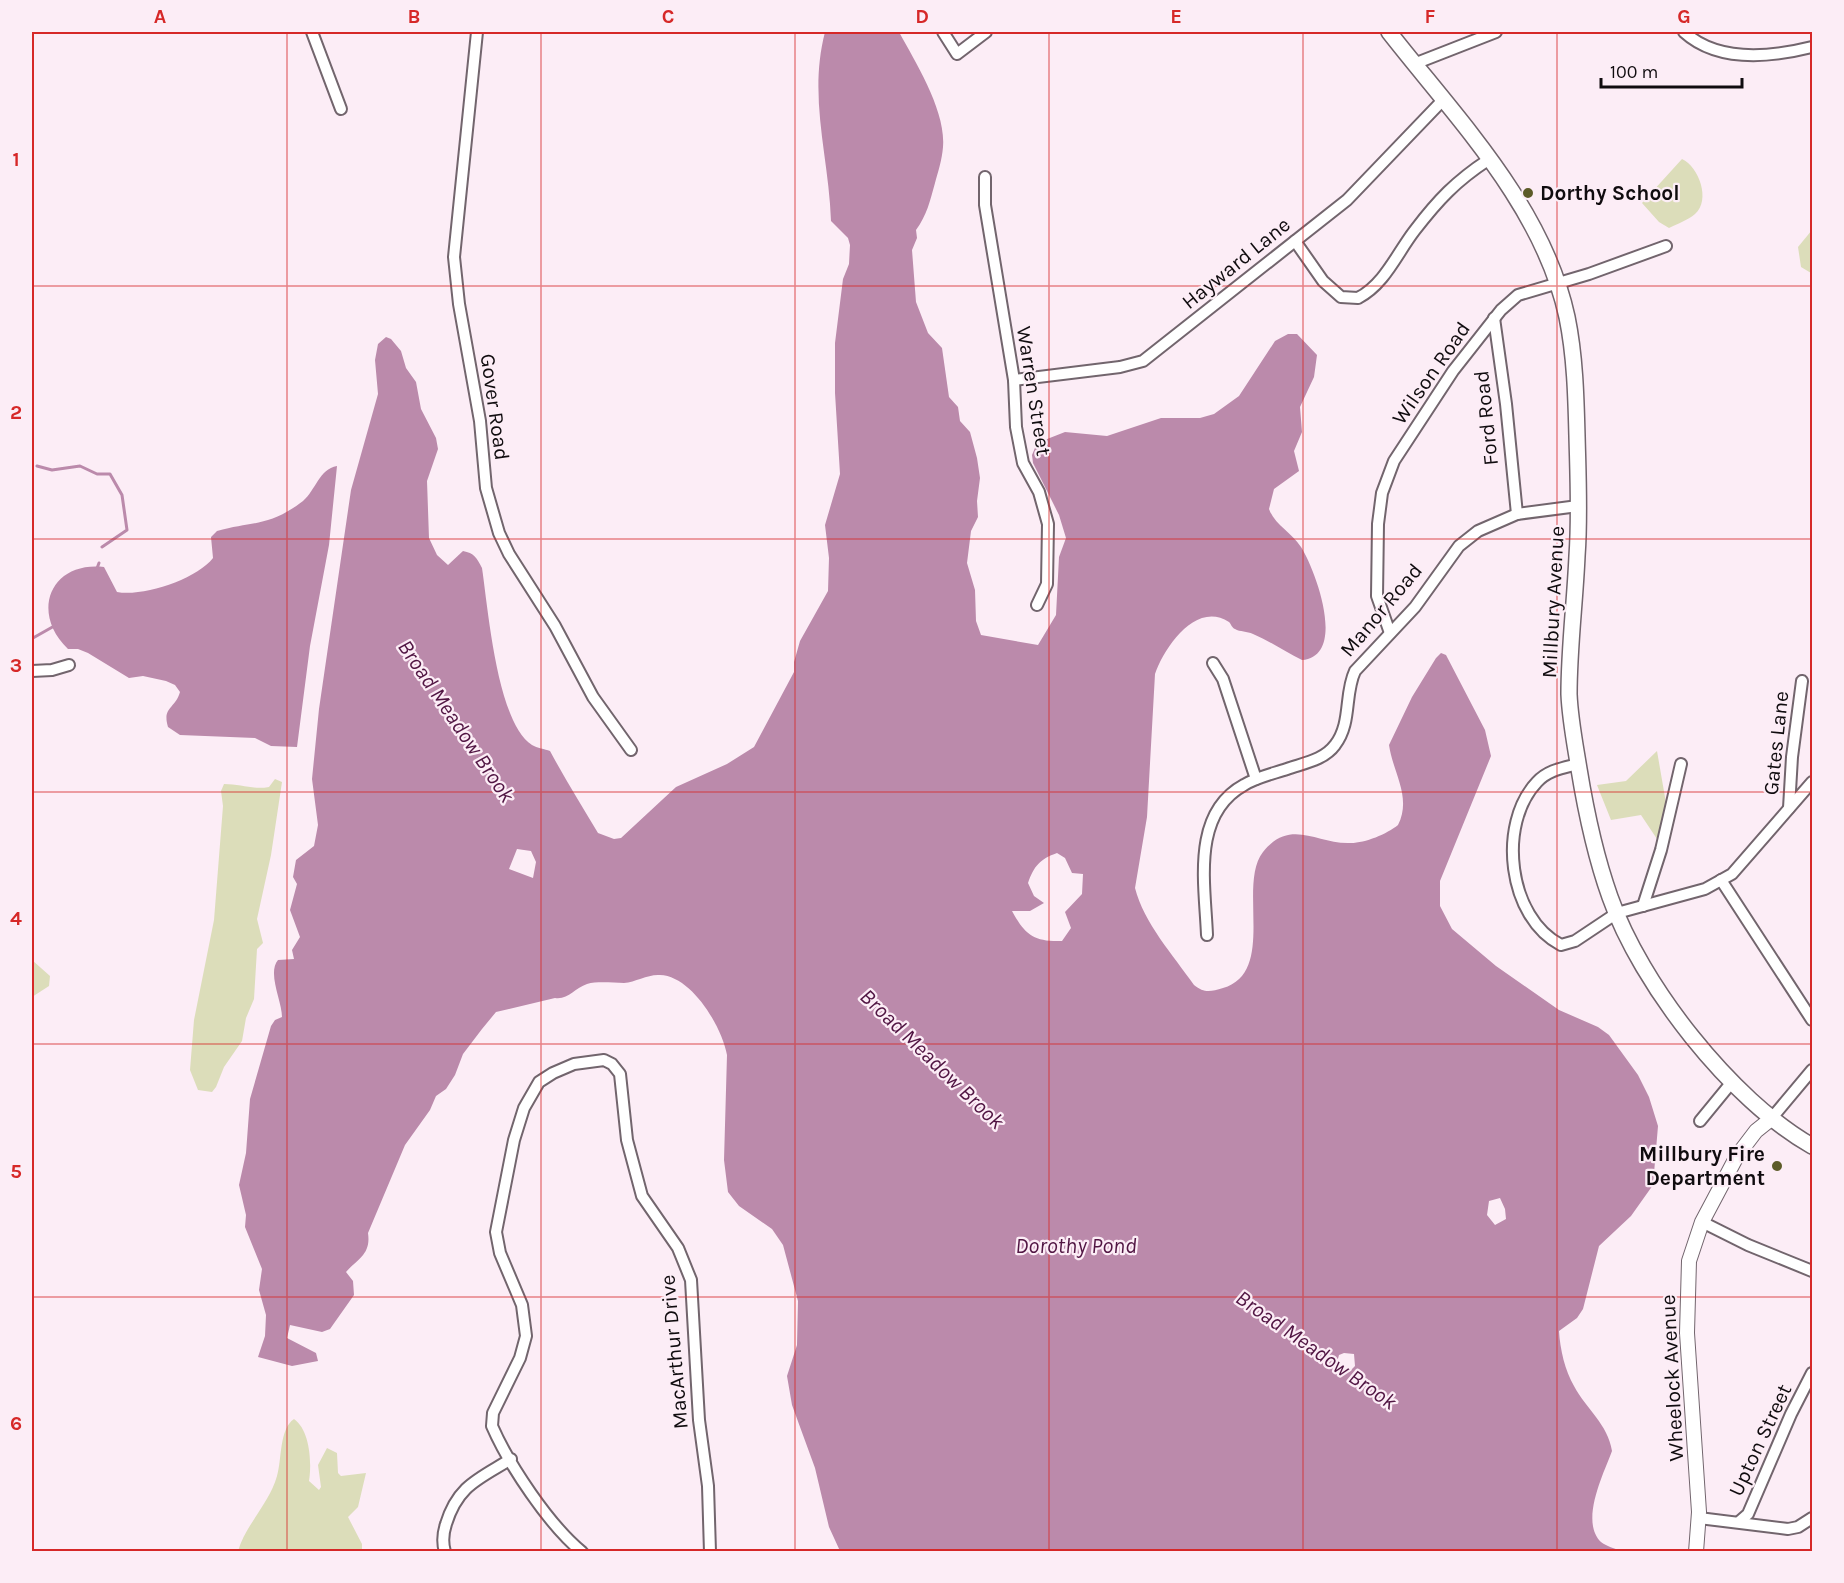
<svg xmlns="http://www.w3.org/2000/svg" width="1844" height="1583" font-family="Karla,sans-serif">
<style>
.green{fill:#dcddba}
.water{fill:#bb8aab;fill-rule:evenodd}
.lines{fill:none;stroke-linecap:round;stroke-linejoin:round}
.stream{stroke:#bb8aab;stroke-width:3}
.minor-casing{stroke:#72656d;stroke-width:14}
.tertiary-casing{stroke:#72656d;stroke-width:16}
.secondary-casing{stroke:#72656d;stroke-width:18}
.minor{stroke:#fff;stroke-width:10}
.tertiary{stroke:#fff;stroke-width:14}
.secondary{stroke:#fff;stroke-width:15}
.grid{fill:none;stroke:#d62828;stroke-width:1.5;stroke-opacity:0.55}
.poi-dot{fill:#5c5b28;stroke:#fcedf6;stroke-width:2}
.labels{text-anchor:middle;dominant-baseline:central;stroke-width:4.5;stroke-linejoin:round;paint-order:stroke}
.poi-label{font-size:21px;font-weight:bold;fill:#100c0f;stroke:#fcedf6;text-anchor:start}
.street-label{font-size:21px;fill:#100c0f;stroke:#fcedf6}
.water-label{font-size:22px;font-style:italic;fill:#511543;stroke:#fcedf6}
.neatline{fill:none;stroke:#d62828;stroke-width:2}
.grid-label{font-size:20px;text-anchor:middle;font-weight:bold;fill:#d62828}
</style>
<rect width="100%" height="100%" fill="#fcedf6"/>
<g class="green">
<path d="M1682,159C1699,167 1711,200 1695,214C1688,220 1677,224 1669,228L1659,222L1642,203Z"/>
<polygon points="1812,230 1812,273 1811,273 1801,267 1798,247"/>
<polygon points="1657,751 1666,803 1659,842 1641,815 1611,820 1597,785 1626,781"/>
<path d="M275,779L282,782L271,855L257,919L263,943L257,949L254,999L246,1018L242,1041L224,1067L216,1087L212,1092L198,1090L190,1070L194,1020L214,920L223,806L221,791L224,784C241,784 253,790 269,787Z"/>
<polygon points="32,960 50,976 49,986 32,997"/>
<path d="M294,1419C310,1430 312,1463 309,1481L319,1490L321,1487L318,1465L327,1448L337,1453L338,1473L341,1476L366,1473L358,1507L348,1517L362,1544V1551H238C246,1524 269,1504 277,1476C282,1460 279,1429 294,1419Z"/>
</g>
<g class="water">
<path d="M825,32H899C916,63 946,111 943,147C942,160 938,172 935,183C930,201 927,215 916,230L917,238L912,250L916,302L928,333L942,348L949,397L958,407L960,421L970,432L977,458L980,478L977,501L978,517L971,531L967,563L975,590L976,621L981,635L1038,645L1056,615L1059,557L1066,538L1059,515L1033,463L1032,455L1037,443L1065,432L1107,436L1161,418H1200L1214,414L1239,396L1275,341L1288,334H1297L1317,355L1314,377L1300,407L1302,432L1294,451L1299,471L1274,489L1269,509C1274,524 1292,533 1301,547C1315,569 1348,656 1302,660C1285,652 1270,641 1253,634C1247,631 1240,632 1235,629C1232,628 1231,624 1229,622C1196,600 1164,648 1155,674L1147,817L1135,888C1144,923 1173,955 1194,985C1204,993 1210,992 1223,988C1277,972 1237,885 1263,852C1291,817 1318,845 1351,843C1365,843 1387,834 1398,825C1412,797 1393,773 1389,745L1412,697L1436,658L1441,653L1446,655L1485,730L1491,756L1440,881V906L1452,929L1496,966L1559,1010L1598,1027L1609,1035L1638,1075L1649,1097L1658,1126L1653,1185L1631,1216L1599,1246L1583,1309L1577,1318L1559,1331C1560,1349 1565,1371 1574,1386C1586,1409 1608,1424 1612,1451C1605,1471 1579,1521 1601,1542C1606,1546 1615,1549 1622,1551H840L829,1527L815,1468L792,1405L787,1376L797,1345L798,1301L783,1245L772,1229L739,1206L728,1192L724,1160L727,1055C722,1027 692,976 660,975C648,974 636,982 624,983C613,983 598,981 587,984C575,988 568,1000 555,998L496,1012L482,1029L463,1054L455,1075L446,1089L436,1096L430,1110L405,1145L368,1233C371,1254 359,1258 346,1272L353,1281L354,1295L330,1329L322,1332L290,1325L287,1338L316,1353L318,1361L292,1366L258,1357L265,1336L266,1315L259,1290L262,1269L245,1227L246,1215L239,1185L246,1153L250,1099L271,1026L275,1020L282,1017C282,1001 267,973 278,960L294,959L292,950L300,937L290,910L297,884L293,877L296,860L314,846L318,825L312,779L319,709L351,490L378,394L375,360L378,344L386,337L391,339L401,351L406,368L416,382L421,409L436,438L438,449L427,481L429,538L437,555L448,565L463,551C474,553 477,558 482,568C488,608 497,723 532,745C537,748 545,749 550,751C565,779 582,806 598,833L614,839L621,838L676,787L727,764L754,747L794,672V662L800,641L828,591L829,558L825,525L840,474L835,393V343L843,279L849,264L850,245L848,238L831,221C829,156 808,98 825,32ZM517,849L531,851L536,862L533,878L509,869ZM1057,853L1065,858L1072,873L1083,874L1082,894L1065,912L1071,928L1062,941C1034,942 1025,935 1012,911H1030L1044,903L1034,896L1028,883C1034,866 1040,859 1057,853ZM1500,1198L1505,1209L1506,1219L1495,1225L1487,1215L1489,1201ZM1344,1353L1354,1354L1355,1366L1349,1372H1343L1336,1366L1339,1355Z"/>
<path d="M337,466L329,545L310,646L297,747L271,746L255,738L180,735L168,727C162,707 175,709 180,692L175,685L166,681L143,676L129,678L88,653L78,649H68C30,613 50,561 104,567L117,592C143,597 197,579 213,558L211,537L217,531C253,521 269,527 303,501C316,490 319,469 337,466Z"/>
</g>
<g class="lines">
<g class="stream">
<polyline points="37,466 52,470 80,466 97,474 110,474 122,495 127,530 102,547"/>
<polyline points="96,571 99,563"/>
<polyline points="33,638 56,625"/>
</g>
<g class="minor-casing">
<g id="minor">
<polyline points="312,32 341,109"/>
<polyline points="477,32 454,257 459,304 480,421 486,488 499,533 509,554 555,626 593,697 631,750"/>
<polyline points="943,32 957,54 986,32"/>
<path d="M1684,32C1718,63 1772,57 1812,47"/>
<polyline points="1414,64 1496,32"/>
<polyline points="985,177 985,205 1014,380 1016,427 1023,463 1039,492 1048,524 1047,584 1037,605"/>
<path d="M1295,241L1323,281L1341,297L1358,298C1385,284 1397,253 1415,230C1438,200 1456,181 1488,160"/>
<polyline points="1494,318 1506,404 1517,514"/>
<polyline points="1014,380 1120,367 1143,361 1347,200 1443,100"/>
<polyline points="1390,633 1377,596 1378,524 1382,493 1394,461 1453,371 1501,310 1518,295 1589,274 1666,246"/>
<polyline points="1213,663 1223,679 1256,779"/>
<polyline points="32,671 52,670 69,665"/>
<path d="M1578,764C1563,768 1548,770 1537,782C1497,824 1508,918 1561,945L1575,941L1617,913L1705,889L1732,874L1812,782"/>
<polyline points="1789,808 1792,757 1802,681"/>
<polyline points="1721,880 1812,1020"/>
<polyline points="1643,906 1661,850 1681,764"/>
<path d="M1207,935C1205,884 1191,814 1244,785C1257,777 1272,774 1287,769C1304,763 1324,760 1335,745C1352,723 1344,694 1355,671L1415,607L1459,546L1478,531L1517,514L1578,506"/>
<polyline points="1771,1119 1812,1070"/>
<polyline points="1700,1121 1732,1082"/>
<polyline points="1702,1222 1748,1245 1812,1271"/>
<polyline points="1699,1518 1788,1529 1798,1527 1812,1518"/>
<polyline points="1740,1521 1748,1514 1791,1414 1812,1373"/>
<path d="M445,1552C442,1542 443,1533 446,1524C458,1485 479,1479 511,1459"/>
<path d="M582,1552C549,1525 509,1465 492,1426L493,1413L520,1358L526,1336L522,1305L500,1253L496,1232L514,1140L524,1108L539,1082L553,1073L574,1064L604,1060L612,1064L620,1074L627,1140L642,1196L678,1248L691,1280L699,1420L708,1486L710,1552"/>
</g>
</g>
<g class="tertiary-casing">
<polyline id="tertiary" points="1696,1552 1699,1512 1687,1333 1689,1261 1702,1222 1737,1156 1756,1131 1771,1119"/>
</g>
<g class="secondary-casing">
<path id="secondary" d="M1389,32C1457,119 1543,206 1567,317C1575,356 1576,397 1577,436C1578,476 1580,516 1577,556C1575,602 1569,648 1569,694C1570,719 1575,744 1579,769C1586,812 1595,855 1610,897C1641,985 1731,1100 1812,1146"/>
</g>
<use href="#minor" class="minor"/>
<use href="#tertiary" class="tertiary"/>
<use href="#secondary" class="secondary"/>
</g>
<path class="grid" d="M287,32V1552M541,32V1552M795,32V1552M1049,32V1552M1303,32V1552M1557,32V1552M32,286H1812M32,539H1812M32,792H1812M32,1044H1812M32,1297H1812"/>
<g class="poi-dot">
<circle cx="1528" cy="193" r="6"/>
<circle cx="1777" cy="1166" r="6"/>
</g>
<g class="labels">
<g class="poi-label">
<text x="1540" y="193">Dorthy School</text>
<text x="1765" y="1154" text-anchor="end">Millbury Fire<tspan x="1765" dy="24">Department</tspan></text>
</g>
<g class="street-label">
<text transform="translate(1236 263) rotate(-39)">Hayward Lane</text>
<text transform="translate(1431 373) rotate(-55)">Wilson Road</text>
<text transform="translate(1034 391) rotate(81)">Warren Street</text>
<text transform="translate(495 407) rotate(82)">Gover Road</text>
<text transform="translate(1486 418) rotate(-96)">Ford Road</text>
<text transform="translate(1553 602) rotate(-87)">Millbury Avenue</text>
<text transform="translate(1381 610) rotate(-50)">Manor Road</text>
<text transform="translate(1776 743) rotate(-84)">Gates Lane</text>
<text transform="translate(674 1352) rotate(-95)">MacArthur Drive</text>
<text transform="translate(1672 1378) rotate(-93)">Wheelock Avenue</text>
<text transform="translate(1760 1440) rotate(-65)">Upton Street</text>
</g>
<g class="water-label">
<text transform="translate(456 721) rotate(56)">Broad Meadow Brook</text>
<text transform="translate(932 1059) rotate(44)">Broad Meadow Brook</text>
<text x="1076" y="1246">Dorothy Pond</text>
<text transform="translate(1316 1350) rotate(35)">Broad Meadow Brook</text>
</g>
</g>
<rect width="1844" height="1583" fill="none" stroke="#fcedf6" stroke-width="66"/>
<path d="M1601 78v9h141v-9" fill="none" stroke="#100c0f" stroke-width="3"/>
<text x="1610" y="78" font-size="18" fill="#100c0f" stroke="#fcedf6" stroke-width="4.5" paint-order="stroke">100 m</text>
<rect x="33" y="33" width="1778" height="1517" class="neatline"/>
<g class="grid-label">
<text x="160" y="23">A</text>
<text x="414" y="23">B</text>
<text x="668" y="23">C</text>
<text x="922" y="23">D</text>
<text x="1176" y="23">E</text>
<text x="1430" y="23">F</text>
<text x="1684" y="23">G</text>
<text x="16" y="166">1</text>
<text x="16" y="419">2</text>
<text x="16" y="672">3</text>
<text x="16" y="925">4</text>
<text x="16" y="1178">5</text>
<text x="16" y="1430">6</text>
</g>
</svg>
